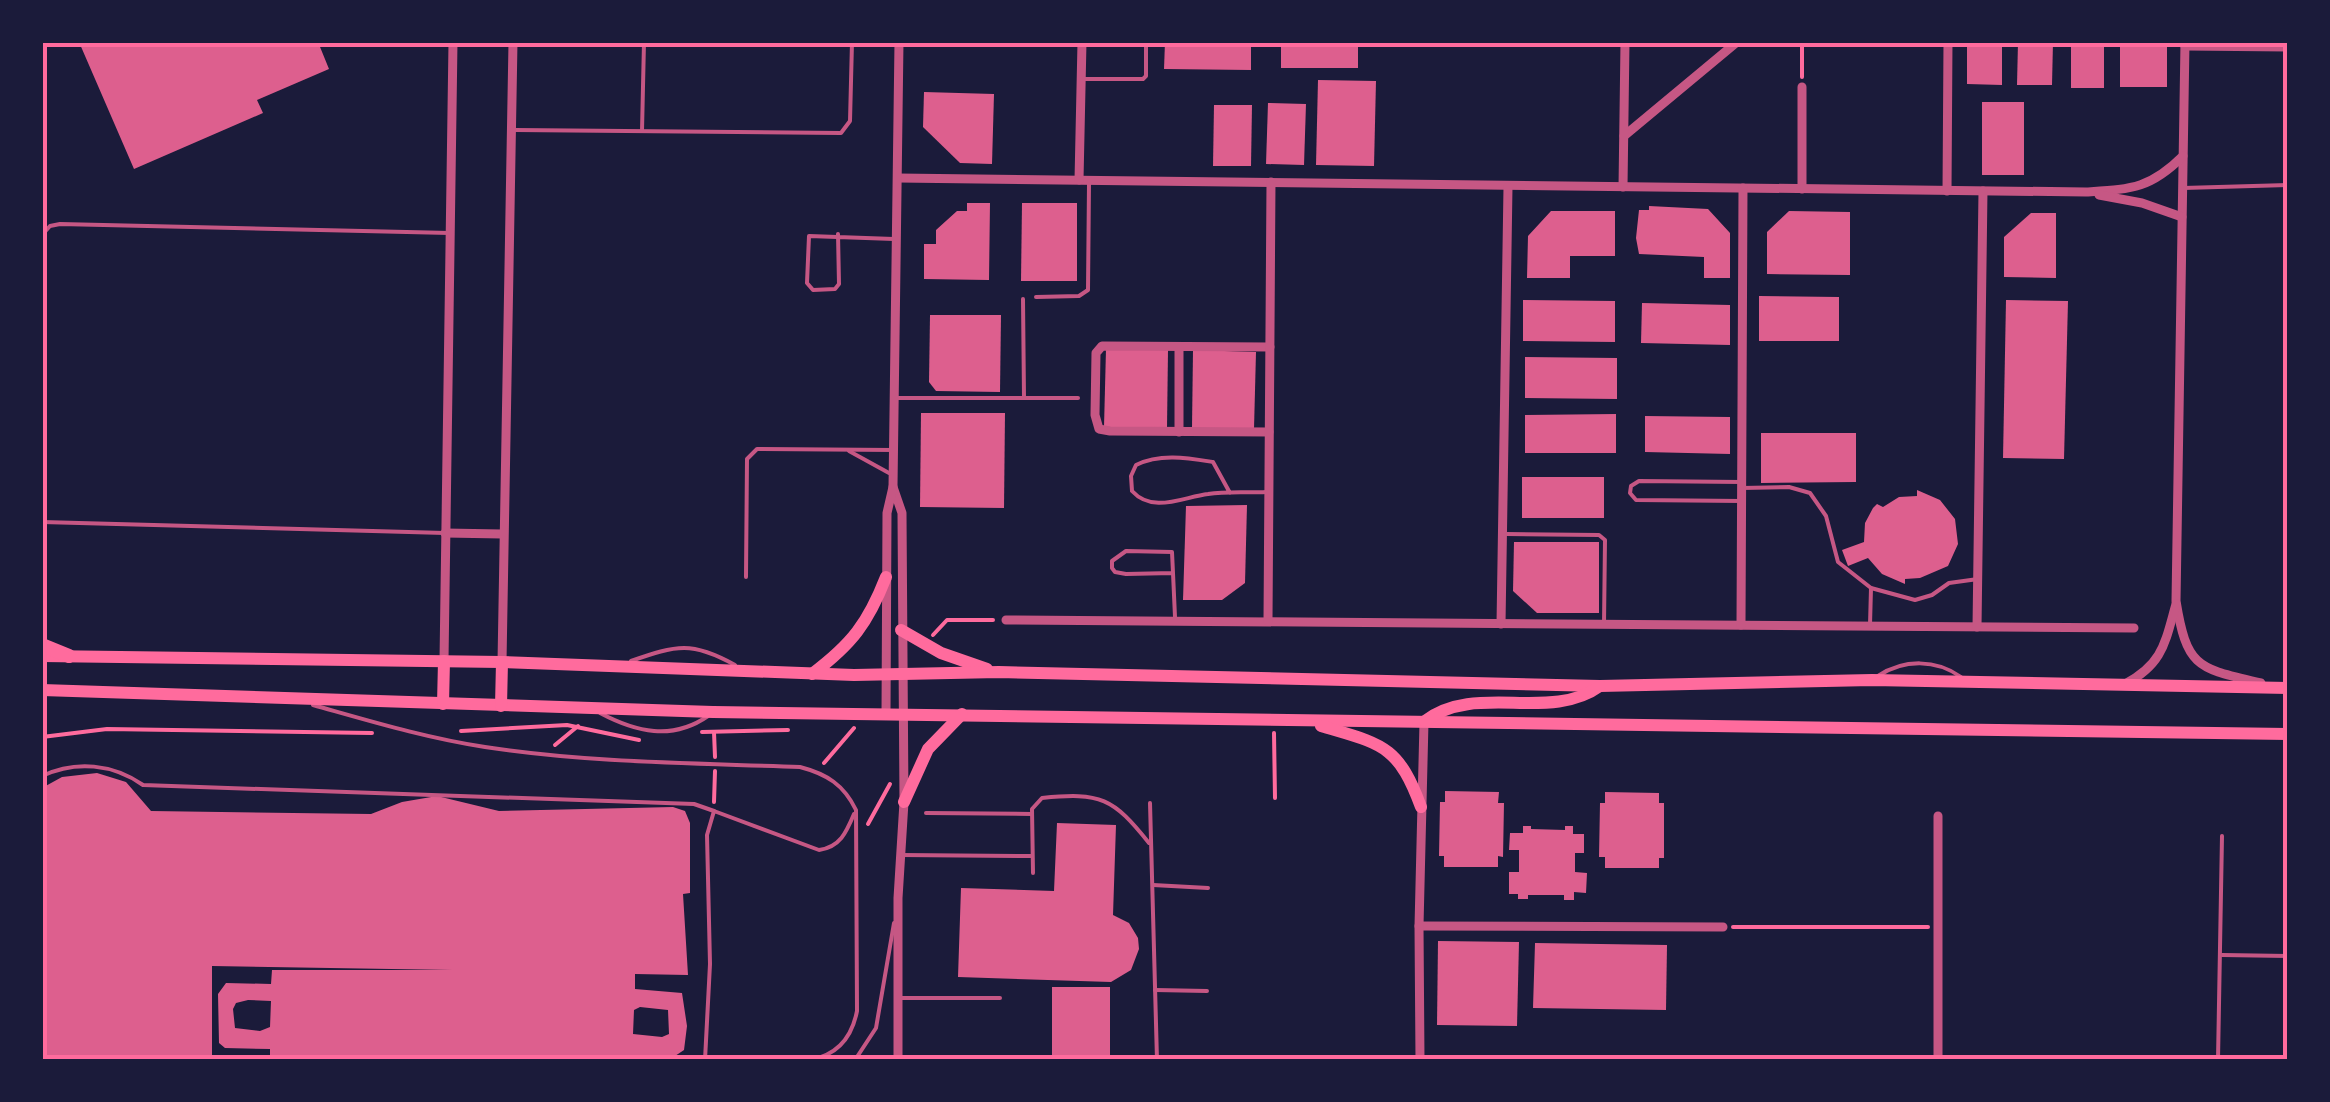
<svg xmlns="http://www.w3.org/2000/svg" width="2330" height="1102" font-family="Poppins,sans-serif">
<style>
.building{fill:#dd5f8e;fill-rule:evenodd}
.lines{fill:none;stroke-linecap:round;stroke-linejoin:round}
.path{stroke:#ff6b9d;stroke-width:4}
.service{stroke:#c65784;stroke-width:4}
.minor{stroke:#c65784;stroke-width:9}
.secondary{stroke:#ff6b9d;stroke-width:12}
.primary{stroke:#ff6b9d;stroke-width:14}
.neatline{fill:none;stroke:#ff6b9d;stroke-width:4}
</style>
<rect width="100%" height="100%" fill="#1b1b3a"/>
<g class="building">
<polygon points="79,42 318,42 329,69 257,100 263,113 134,169"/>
<polygon points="1165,42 1251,42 1251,70 1164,69"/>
<rect x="1281" y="42" width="77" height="26"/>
<polygon points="1967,42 2002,42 2002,85 1967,84"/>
<polygon points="2018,42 2053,42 2052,85 2017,85"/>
<rect x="2071" y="42" width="33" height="46"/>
<rect x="2120" y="42" width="47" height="45"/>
<polygon points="1318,80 1376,81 1374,166 1316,165"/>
<polygon points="924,92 994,94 992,164 960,163 923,127"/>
<rect x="1982" y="102" width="42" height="73"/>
<polygon points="1268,103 1306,104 1304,165 1266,164"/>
<polygon points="1214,105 1252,105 1251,166 1213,166"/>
<polygon points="967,203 990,203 989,280 924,279 924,244 936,244 936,230 957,211 967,211"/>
<polygon points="1022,203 1077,203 1077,281 1021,281"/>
<polygon points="1649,206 1708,209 1730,233 1730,278 1704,278 1704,257 1639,254 1636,238 1639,210 1649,210"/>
<polygon points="1551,211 1615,211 1615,256 1570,256 1570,278 1527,278 1528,236"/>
<polygon points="1789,211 1850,212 1850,275 1767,274 1767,232"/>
<polygon points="2031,213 2056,213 2056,278 2004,277 2004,237"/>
<polygon points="1759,296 1839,297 1839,341 1759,341"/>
<polygon points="1523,300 1615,301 1615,342 1523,341"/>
<polygon points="2006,300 2068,301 2064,459 2003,458"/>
<polygon points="1642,303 1730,305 1730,345 1641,343"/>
<polygon points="930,315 1001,315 1000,392 936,391 929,382"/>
<polygon points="1106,349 1168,350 1167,428 1104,427"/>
<polygon points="1193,350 1256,352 1254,429 1192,428"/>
<polygon points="1525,357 1617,358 1617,399 1525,398"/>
<polygon points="921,413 1005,413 1004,508 920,507"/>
<polygon points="1616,414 1616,453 1525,453 1525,415"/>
<polygon points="1645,416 1730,417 1730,454 1645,452"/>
<polygon points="1761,433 1856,433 1856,482 1761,483"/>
<rect x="1522" y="477" width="82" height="41"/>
<polygon points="1917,490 1940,500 1955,519 1958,544 1948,566 1920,578 1905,579 1905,584 1882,574 1868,558 1848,566 1842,550 1864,542 1865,523 1873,508 1877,504 1883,507 1899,497 1917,496"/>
<polygon points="1247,505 1245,583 1222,600 1183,600 1186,506"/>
<polygon points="1514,542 1599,542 1599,613 1537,613 1513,591"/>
<path d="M97,773L126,782L151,811L371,814L402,802L437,796L499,811L673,807L685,811L690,823V893L683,894L688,975L635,974V989L682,993L687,1026L684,1050L675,1056L633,1055V1060H270V1049L225,1048L219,1043L218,994L226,983L271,984L272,970H452L212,966V1060H42V788L62,777ZM248,1000L271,1001L270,1027L260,1031L235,1028L233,1009L236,1003ZM640,1007L668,1010L669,1034L662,1037L633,1034L634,1010Z"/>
<polygon points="1445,791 1499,792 1498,803 1504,803 1503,857 1498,856 1498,867 1444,867 1444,856 1439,856 1440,802 1445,802"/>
<polygon points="1605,792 1659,793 1659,803 1664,803 1664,858 1659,858 1659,868 1605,868 1605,857 1599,857 1600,803 1605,803"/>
<polygon points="1057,823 1116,825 1113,915 1129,923 1138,938 1139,949 1131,970 1111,982 958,977 961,888 1054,891"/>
<polygon points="1523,826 1531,826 1531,829 1565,830 1565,826 1573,826 1573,834 1584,834 1584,853 1575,853 1575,872 1587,873 1586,893 1574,892 1574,900 1564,900 1564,895 1528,895 1528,899 1518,899 1518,894 1509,894 1509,872 1519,872 1519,850 1509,850 1510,833 1523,833"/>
<polygon points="1438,941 1519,942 1517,1026 1437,1025"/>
<polygon points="1535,943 1667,945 1666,1010 1533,1008"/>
<polygon points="1052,987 1110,987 1110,1060 1052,1057"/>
</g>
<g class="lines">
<g class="path">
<polyline points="1802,42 1802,77"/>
<polyline points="933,635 947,620 993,620"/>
<polyline points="461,731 567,725 639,740"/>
<polyline points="702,732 788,730"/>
<polyline points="714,732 715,757"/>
<polyline points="1274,733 1275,798"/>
<polyline points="42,737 107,729 372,733"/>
<polyline points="555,745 578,726"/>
<polyline points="824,763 854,728"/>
<polyline points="714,802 715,771"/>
<polyline points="868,824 890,784"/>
<polyline points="1733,927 1928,927"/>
</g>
<g class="service">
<polyline points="1081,79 1143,79 1146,76 1146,42"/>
<polyline points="515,130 841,133 850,121 852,42"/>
<polyline points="642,131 644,42"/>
<polyline points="2183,188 2288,185"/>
<polyline points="838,234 839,284 835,289 813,290 807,283 809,236 894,239"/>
<polyline points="42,235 50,226 60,224 450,233"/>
<polyline points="1036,297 1079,296 1088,290 1089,184"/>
<polyline points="1023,299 1024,398"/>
<polyline points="895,398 1078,398"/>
<polyline points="849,451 889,473"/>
<polyline points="1742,482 1639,481 1631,486 1630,493 1636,500 1742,501"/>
<polyline points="1742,488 1789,487 1810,493 1826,516 1838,562 1871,588 1870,625"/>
<path d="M1230,493L1213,462C1188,458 1160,453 1136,465L1131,476L1132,491C1153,514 1183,497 1208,494C1227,491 1247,493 1266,492"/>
<polyline points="42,522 445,533"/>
<polyline points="1506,534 1599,535 1605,540 1604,624"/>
<polyline points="1173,573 1172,552 1126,551 1112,561 1112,568 1115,572 1126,574 1173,573 1175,617"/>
<polyline points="746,577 747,459 757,449 894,450"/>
<polyline points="1871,588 1915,600 1932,595 1949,583 1978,579"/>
<path d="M631,661C677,645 692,641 735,665"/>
<path d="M1878,676C1904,659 1936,659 1961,677"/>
<path d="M313,705C370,721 426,738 485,747C589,763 696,763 800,767C827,774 844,785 856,810L857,1011C852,1037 838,1055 810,1060"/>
<path d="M600,713C636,732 672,741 708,716"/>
<path d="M42,776C76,760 113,764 143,785L694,804L714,811"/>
<polyline points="1150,803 1157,1060"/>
<polyline points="926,813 1032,814"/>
<polyline points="900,855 1031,856"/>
<path d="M1033,873L1032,809L1042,798C1101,792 1113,798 1149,843"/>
<polyline points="1153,885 1208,888"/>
<polyline points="2222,955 2288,956"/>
<polyline points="1155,990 1207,991"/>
<polyline points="900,998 1000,998"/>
<polyline points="633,1059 636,1060"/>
<polyline points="669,1060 741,1060"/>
<path d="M705,1060L710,964L707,835L714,811L819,850C840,847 846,833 854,814"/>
<polyline points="855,1060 876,1028 894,923"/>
<polyline points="2218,1060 2222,836"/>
</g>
<g class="minor">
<path d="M2185,42L2176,601C2187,669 2198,668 2261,683"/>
<polyline points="2185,46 2288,47"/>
<polyline points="1802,87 1802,189"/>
<polyline points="1624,136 1737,42"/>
<path d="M898,178L2086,192C2131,189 2150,189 2183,156"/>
<polyline points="1079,180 1082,42"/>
<polyline points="1623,187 1625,42"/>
<polyline points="1947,191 1948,42"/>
<polyline points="2099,195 2142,203 2182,217"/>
<polyline points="1179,432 1179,347"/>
<polyline points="1269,432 1110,431 1099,429 1095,415 1096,353 1102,346 1270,347"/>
<polyline points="893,487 902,513 904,802 898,898 898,1060"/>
<polyline points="445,533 502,534"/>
<polyline points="1006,620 2134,628"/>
<polyline points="1268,621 1271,182"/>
<polyline points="1501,624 1508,187"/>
<polyline points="1741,625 1743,188"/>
<polyline points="1977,627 1983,191"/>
<polyline points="444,661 453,42"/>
<polyline points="502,662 513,42"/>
<path d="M2125,684C2163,664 2165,643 2176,604"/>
<polyline points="886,713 887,513 893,487 899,42"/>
<polyline points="1938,816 1938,1060"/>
<polyline points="1419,926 1723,927"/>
<polyline points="1420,1060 1419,926 1424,722"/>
</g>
<g class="secondary">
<polyline points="901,630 941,653 987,669"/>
<polyline points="42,656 502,662 854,675 999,672 1600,686 1872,680 2288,688"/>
<path d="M812,674C852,644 868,623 886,577"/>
<polyline points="42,690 713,712 2288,734"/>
<polyline points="443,704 444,661"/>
<polyline points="501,706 502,662"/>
<path d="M1425,721C1476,682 1549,723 1600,686"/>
<path d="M1321,726C1381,744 1398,744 1421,807"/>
<polyline points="904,802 928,749 962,714"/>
</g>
<polyline class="primary" points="42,645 69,656"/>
</g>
<rect width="2330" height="1102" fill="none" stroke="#1b1b3a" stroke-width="90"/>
<rect x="45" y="45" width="2240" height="1012" class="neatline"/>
</svg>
